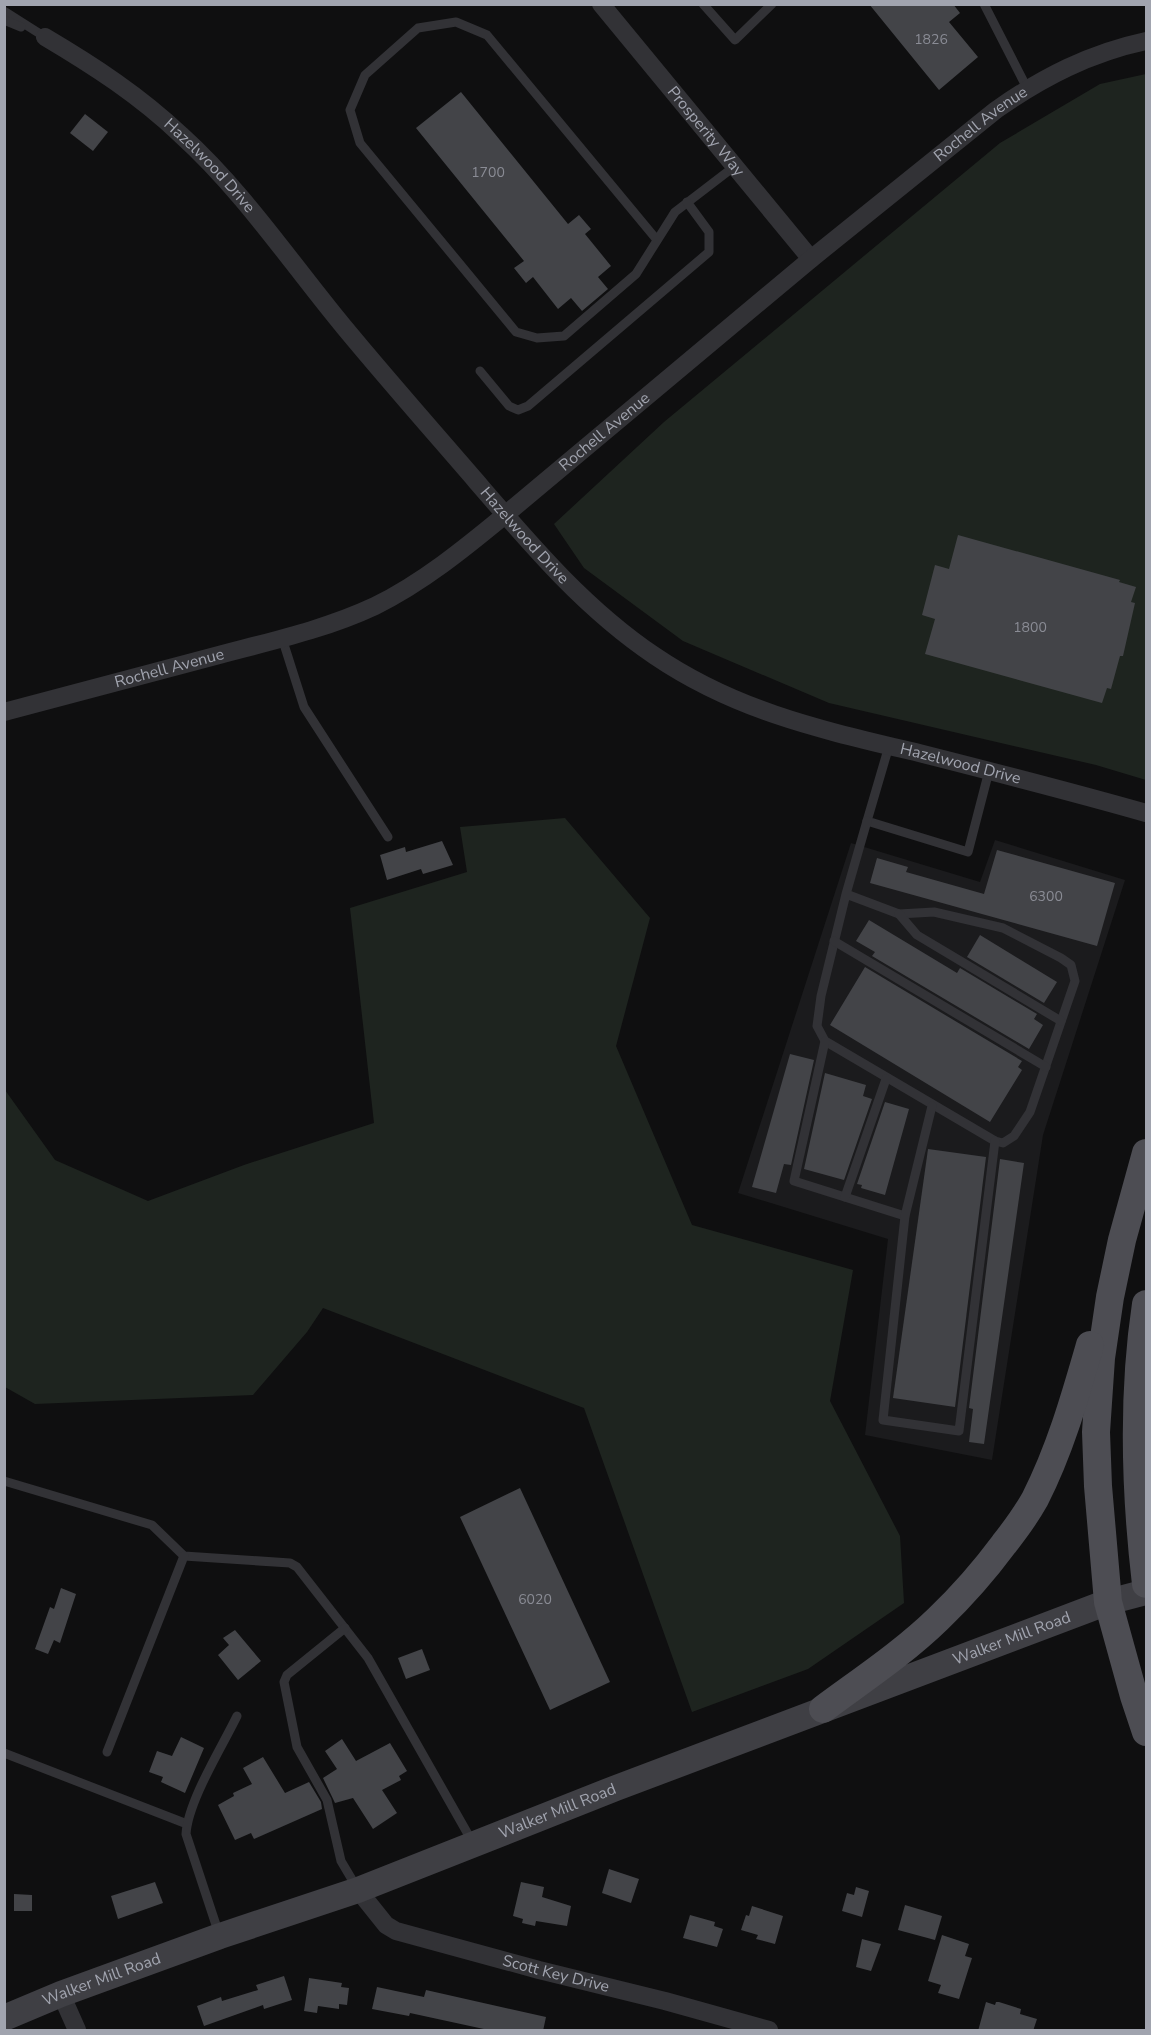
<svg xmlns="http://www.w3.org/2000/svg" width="1151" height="2035" font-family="'Nunito Sans',sans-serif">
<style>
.built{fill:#1b1b1d}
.green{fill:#1e241f}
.building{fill:#434448}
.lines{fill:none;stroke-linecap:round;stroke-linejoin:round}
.lane{stroke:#323236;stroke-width:9}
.street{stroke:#323236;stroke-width:18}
.secondary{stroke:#3f3f44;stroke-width:26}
.primary{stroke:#4d4d53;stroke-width:28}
.labels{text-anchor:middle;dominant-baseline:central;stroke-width:5;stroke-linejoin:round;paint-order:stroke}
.number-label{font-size:14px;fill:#8a8c95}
.street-label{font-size:16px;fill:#a1a4af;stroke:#0a0a0b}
</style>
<rect width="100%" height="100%" fill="#0f0f10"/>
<polygon class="built" points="995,840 1125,880 1043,1135 992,1460 865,1435 888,1239 738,1193 851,843 980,882"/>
<g class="green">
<polygon points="1146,74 1146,780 1096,765 829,703 683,641 584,568 554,524 664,422 1000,143 1100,84"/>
<polygon points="565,818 650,918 616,1046 692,1225 853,1270 830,1401 900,1536 904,1603 808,1669 692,1712 584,1408 323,1308 307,1332 253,1395 35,1404 5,1387 5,1090 55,1160 148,1201 244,1165 374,1123 350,908 467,872 460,827"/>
</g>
<g class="building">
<polygon points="869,4 953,4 960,13 949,22 978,57 939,90"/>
<polygon points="461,92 568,224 579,215 591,229 585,234 611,266 598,277 608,289 582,311 571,298 558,309 533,277 526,283 514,268 524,261 416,128"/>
<polygon points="85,114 108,132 93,151 70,133"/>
<polygon points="958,535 1120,580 1119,582 1136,587 1131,602 1135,603 1123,656 1120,656 1111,689 1107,688 1102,703 925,654 935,619 922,615 935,565 949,569"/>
<polygon points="442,841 453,865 423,874 421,869 387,880 380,855 405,847 406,852"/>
<polygon points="997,850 1115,883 1097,946 870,883 877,858 908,867 906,872 984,894"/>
<polygon points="869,920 957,973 960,968 1037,1014 1034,1019 1043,1025 1029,1049 872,956 875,952 856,941"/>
<polygon points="980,935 1057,982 1044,1003 967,957"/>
<polygon points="865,967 1022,1061 1018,1067 1022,1070 990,1122 830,1025"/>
<polygon points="790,1054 814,1060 791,1165 784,1164 776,1193 752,1187"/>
<polygon points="825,1073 866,1085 863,1096 872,1099 844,1180 804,1169"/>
<polygon points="885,1102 909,1109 885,1195 861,1188 862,1185 857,1184"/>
<polygon points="928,1149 986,1157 955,1407 893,1398"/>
<polygon points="1000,1159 1024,1163 984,1444 969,1442 973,1409 969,1408"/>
<polygon points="520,1488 610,1682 550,1710 460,1517"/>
<polygon points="61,1588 76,1594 60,1643 54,1640 48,1654 35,1649 50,1607 54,1609"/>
<polygon points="235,1630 261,1661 238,1680 218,1655 229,1645 223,1638"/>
<polygon points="422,1649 430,1670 406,1679 398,1658"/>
<polygon points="181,1737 204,1748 185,1793 161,1782 163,1777 149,1772 157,1751 172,1756"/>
<polygon points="342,1739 356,1761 390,1743 407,1771 399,1776 401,1780 382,1790 397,1813 373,1829 353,1798 335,1803 323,1778 337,1769 325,1751"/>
<polygon points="263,1757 285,1793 309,1782 321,1802 322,1809 254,1839 251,1833 235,1840 218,1805 234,1796 233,1793 252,1784 243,1768"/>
<polygon points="609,1869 639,1879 631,1903 602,1893"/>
<polygon points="155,1882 163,1903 118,1919 111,1896"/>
<polygon points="521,1882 544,1887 542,1897 571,1906 567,1926 536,1921 535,1926 522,1923 523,1919 513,1916"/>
<polygon points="856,1887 869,1891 862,1917 842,1911 847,1893 854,1895"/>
<polygon points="14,1894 32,1895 32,1911 14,1911"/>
<polygon points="905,1905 942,1916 935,1940 898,1930"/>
<polygon points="752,1906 783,1916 775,1944 756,1939 758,1935 741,1930 746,1915 749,1916"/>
<polygon points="690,1915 715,1922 714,1926 723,1929 717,1947 683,1938"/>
<polygon points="942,1935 969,1944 965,1956 972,1958 959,1999 938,1993 941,1985 928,1981"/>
<polygon points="862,1939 881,1944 871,1971 856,1967"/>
<polygon points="284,1976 292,2000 264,2009 263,2005 204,2026 197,2006 221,1997 222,2001 258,1990 256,1985"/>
<polygon points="309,1978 342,1983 341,1987 349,1988 347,2005 339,2004 339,2009 318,2006 317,2013 304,2011"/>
<polygon points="377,1987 424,1997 426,1990 546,2017 543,2031 493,2031 410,2013 409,2016 372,2009"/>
<polygon points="986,2002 995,2005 996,2002 999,2002 1021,2009 1020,2014 1037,2019 1033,2031 978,2031"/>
</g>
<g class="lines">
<g class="lane">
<polyline points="703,4 735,40 772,4"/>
<polyline points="984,4 1027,88"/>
<polyline points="4,11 45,37"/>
<polyline points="4,20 21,27"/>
<polyline points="657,240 487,35 456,22 418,28 365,75 350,110 360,143 516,332 537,338 564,336 636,274 675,212 735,166"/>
<polyline points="480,371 509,406 518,410 528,406 709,252 709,232 687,202"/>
<polyline points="282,638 304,707 388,837"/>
<polyline points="889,746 867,821 968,852 989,771"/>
<polyline points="846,894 899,914 934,912 1003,928 1061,958 1071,965 1075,981 1030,1112 1014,1136 1003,1143 995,1141 825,1041 817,1026 821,996 846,894 867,821"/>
<polyline points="899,914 917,935 1061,1021"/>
<polyline points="834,941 1046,1067"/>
<polyline points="825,1041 794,1181 905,1216"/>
<polyline points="932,1106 905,1216 883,1420 959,1431 995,1141"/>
<polyline points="845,1197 886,1079"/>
<polyline points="4,1481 152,1525 184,1556 290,1563 297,1567 368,1658 473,1843"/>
<polyline points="345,1628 287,1675 284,1682 297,1747 327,1800 341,1861 357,1888"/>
<polyline points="107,1752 184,1556"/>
<polyline points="4,1753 187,1824"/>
<path d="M219,1934L186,1834C188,1801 222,1747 237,1716"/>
</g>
<g class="street">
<path id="s1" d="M601,4L811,259"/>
<path id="s2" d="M45,37C94,66 140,96 181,135C243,191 291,263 344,327C387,379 432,430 476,481C531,545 585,609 655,656C739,713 827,731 923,754C998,773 1072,792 1146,813"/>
<path id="s3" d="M4,712C76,693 148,674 219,655C272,641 326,629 375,606C422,583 465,548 505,515L811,259L996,110C1043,77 1090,53 1146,41"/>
<path id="s4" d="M358,1890L386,1925L396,1931L539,1970L665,2001L769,2030"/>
<polyline points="61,1994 77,2030"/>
</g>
<path class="secondary" id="s5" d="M4,2018L61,1994L220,1936L358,1890L616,1788L1108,1602L1146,1592"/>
<g class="primary">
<polyline points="1146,1153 1122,1240 1110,1297 1101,1358 1096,1432 1098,1486 1108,1602 1134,1696 1146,1732"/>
<path d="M1146,1304C1132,1397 1135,1490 1146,1584"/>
<path d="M823,1709C862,1680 903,1653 938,1619C962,1596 984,1571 1004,1544C1015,1530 1026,1515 1035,1499C1060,1450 1075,1397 1090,1345"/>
</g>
</g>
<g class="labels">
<g class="number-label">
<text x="931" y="39">1826</text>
<text x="488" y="172">1700</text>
<text x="1030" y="627">1800</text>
<text x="1046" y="896">6300</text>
<text x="535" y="1599">6020</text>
</g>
<g class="street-label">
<text stroke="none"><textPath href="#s3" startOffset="1161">Rochell Avenue</textPath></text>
<text stroke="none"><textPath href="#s1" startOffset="165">Prosperity Way</textPath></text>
<text stroke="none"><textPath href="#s2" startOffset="210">Hazelwood Drive</textPath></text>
<text stroke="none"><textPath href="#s3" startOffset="675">Rochell Avenue</textPath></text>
<text stroke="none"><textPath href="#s2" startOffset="696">Hazelwood Drive</textPath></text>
<text stroke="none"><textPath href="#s3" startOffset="171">Rochell Avenue</textPath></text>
<text stroke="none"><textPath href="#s2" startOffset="1200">Hazelwood Drive</textPath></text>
<text stroke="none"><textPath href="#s5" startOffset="1077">Walker Mill Road</textPath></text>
<text stroke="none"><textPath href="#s5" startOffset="591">Walker Mill Road</textPath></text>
<text stroke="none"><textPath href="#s4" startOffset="222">Scott Key Drive</textPath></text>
<text stroke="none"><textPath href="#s5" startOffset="105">Walker Mill Road</textPath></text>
</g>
</g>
<rect width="1151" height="2035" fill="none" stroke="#a1a4af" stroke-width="12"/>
</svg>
